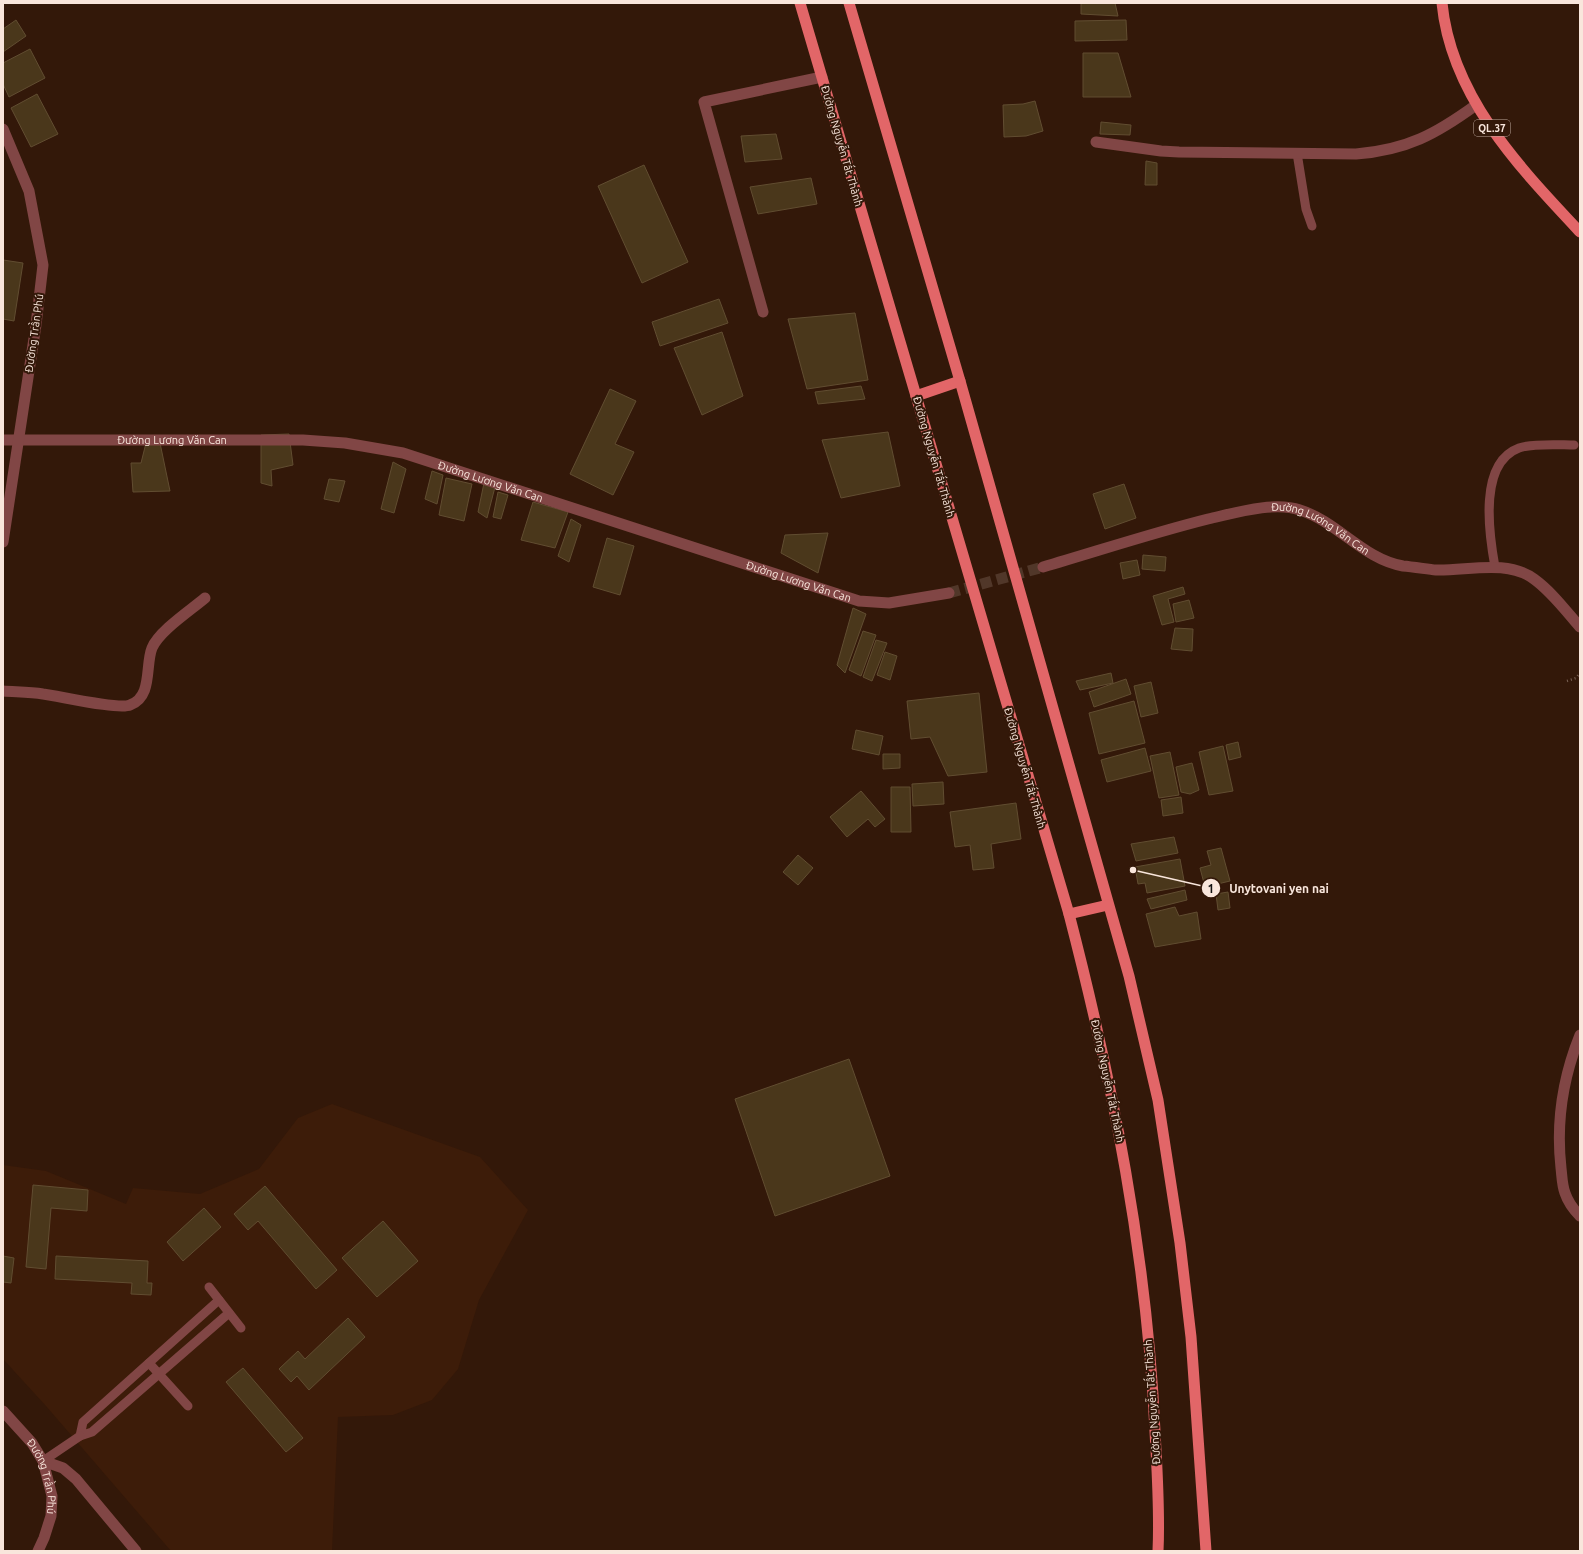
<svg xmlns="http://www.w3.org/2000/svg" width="1583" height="1554" font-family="Ubuntu,sans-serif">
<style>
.built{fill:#3d1c09}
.building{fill:#4a371b;stroke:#614d31}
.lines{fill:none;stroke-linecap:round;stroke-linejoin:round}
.minor-tunnel{stroke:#513729;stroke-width:11;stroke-dasharray:11 5.5;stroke-linecap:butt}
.path{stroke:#7a6255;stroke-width:2.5;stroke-dasharray:1 3;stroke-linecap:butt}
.service{stroke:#814645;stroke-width:9}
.minor{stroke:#814645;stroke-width:11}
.tertiary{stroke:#814645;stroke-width:11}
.primary{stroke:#e26668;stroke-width:11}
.labels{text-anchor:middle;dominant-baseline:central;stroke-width:4;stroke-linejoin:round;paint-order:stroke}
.shield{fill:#331809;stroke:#bea89d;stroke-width:1}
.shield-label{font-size:10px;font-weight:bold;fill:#f9e6dc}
.street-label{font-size:11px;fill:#f9e6dc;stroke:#331809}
.leader{fill:none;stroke:#f9e6dc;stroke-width:1.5}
.callout-dot{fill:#f9e6dc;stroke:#331809;stroke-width:1.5}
.mark-label{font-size:12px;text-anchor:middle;font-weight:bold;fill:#111}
.callout-label{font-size:12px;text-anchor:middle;font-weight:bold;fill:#f9e6dc;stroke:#331809;stroke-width:4;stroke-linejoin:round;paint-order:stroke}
</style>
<rect width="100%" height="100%" fill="#331809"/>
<polygon class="built" points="332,1104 480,1157 528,1210 479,1300 458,1369 432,1400 393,1415 338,1417 332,1551 171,1551 46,1406 3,1359 3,1165 46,1171 126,1204 133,1188 200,1194 259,1169 298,1118"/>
<g class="building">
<polygon points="1081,3 1115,3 1118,16 1081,14"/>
<polygon points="16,20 26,36 3,52 3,29"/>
<polygon points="1126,20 1127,40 1075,41 1075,21"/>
<polygon points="30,49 45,78 9,97 3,84 3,63"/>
<polygon points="1083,53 1118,53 1131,97 1083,97"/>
<polygon points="37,94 58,134 31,147 11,108"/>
<polygon points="1035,101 1043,131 1026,136 1004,137 1003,105 1023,104"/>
<polygon points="1101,122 1131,125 1130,135 1100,134"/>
<polygon points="776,134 782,159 745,162 741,136"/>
<polygon points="1146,161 1157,163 1157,185 1145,185"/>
<polygon points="644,165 688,262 642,283 598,186"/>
<polygon points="811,178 817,204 758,214 750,187"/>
<polygon points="3,260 23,263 14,321 3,319"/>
<polygon points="719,299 728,323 660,346 652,322"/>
<polygon points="855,313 868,380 807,389 788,319"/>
<polygon points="722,332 743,396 702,415 674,348"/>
<polygon points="861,386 865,399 818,404 815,392"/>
<polygon points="610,389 636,401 615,444 634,452 613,495 570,474"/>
<polygon points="888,432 900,486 841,498 822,440"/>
<polygon points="289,434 293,465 271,470 272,486 261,483 261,435"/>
<polygon points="146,443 160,443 170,491 133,492 131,463 141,463"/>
<polygon points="393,462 406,469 394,513 381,509"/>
<polygon points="432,471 443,475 437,504 425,499"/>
<polygon points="446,478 472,484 464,521 439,515"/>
<polygon points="329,479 345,481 339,502 324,499"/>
<polygon points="484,483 495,487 487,518 478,512"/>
<polygon points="1124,484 1136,518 1105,529 1093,494"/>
<polygon points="498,492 508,495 501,519 493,517"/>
<polygon points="533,502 568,512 555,548 521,540"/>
<polygon points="571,519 581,525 569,562 558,556"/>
<polygon points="828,533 818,573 781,553 785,535"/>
<polygon points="607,538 634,546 620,595 593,587"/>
<polygon points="1143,555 1166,557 1165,571 1142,569"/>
<polygon points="1137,560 1140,575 1123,579 1120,563"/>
<polygon points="1183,587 1185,594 1168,599 1174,622 1162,625 1153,596"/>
<polygon points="1189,600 1194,618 1176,622 1173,604"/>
<polygon points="853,608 866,614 845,673 837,665"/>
<polygon points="1175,628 1193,629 1192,651 1171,649"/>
<polygon points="863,631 876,635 861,676 849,670"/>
<polygon points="876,640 887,643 872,681 863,677"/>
<polygon points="885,652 897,656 890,680 877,675"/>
<polygon points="1111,673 1113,683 1080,690 1076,681"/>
<polygon points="1126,679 1131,694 1094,707 1089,692"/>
<polygon points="1151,682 1158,713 1141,717 1134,686"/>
<polygon points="979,693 987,772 948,776 930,737 911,739 907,701"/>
<polygon points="1134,701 1145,743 1099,754 1089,713"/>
<polygon points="856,730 883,736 879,755 852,749"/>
<polygon points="1238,742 1241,757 1229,760 1226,745"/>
<polygon points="1223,746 1233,791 1209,795 1199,752"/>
<polygon points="1145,748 1151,771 1107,782 1101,760"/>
<polygon points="1170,752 1179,795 1159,798 1150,756"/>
<polygon points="883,754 900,754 900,768 883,769"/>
<polygon points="1192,763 1199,790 1190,794 1181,792 1176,767"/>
<polygon points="943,782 944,804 913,806 912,784"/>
<polygon points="891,787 910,787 911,832 891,832"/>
<polygon points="861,791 885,819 875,827 868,819 847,837 830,817"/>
<polygon points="1181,797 1183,813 1163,816 1161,800"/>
<polygon points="1016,803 1021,839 991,844 994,868 973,870 970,845 955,847 950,812"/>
<polygon points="1174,837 1178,853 1136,861 1131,844"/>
<polygon points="1221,848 1230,881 1205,887 1200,868 1211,865 1207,851"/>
<polygon points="798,855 813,868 798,885 783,872"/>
<polygon points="1180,859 1185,886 1147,893 1145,883 1138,884 1135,867"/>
<polygon points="1185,890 1187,900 1151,909 1147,899"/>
<polygon points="1228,892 1230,908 1218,910 1216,894"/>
<polygon points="1175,907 1179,916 1197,912 1201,939 1155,947 1146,914"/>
<polygon points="849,1059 890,1176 775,1216 735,1099"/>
<polygon points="33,1185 88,1190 87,1211 51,1208 46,1269 26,1267"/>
<polygon points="265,1186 337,1270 316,1289 258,1221 248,1230 234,1214"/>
<polygon points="204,1208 221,1227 183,1261 167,1242"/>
<polygon points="383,1221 418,1261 377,1297 342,1258"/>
<polygon points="3,1256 14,1258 11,1283 3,1282"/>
<polygon points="56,1256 148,1261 147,1283 152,1283 151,1295 131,1294 132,1283 55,1279"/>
<polygon points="348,1318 365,1337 309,1390 297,1376 291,1382 279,1369 298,1351 305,1359"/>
<polygon points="243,1368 303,1438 286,1452 226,1382"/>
</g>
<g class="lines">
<polyline class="minor-tunnel" points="949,593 1043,567"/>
<polyline class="path" points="1567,681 1576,678 1580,673"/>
<g class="service">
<polyline points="1297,153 1306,209 1312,226"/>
<path d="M1495,567C1489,534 1478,463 1519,448C1532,443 1560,445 1574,445"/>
<polyline points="209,1287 241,1328"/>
<polyline points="219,1300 83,1422 80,1436 92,1432 229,1313"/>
<polyline points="149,1363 188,1406"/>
<polyline points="43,1461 80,1436"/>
</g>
<g class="minor">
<path d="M1096,142L1161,151L1179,152L1356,154C1407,150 1436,134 1476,105"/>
<polyline points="763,312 704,102 822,77"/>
<path id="s1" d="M3,440H303L345,443L403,453L859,601L889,603L949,593"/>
<path id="s2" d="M1043,567C1098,551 1152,533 1208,519C1235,513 1274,501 1300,510C1338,522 1363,559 1403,566C1413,567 1427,569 1436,570C1467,571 1507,559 1534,579C1552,592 1565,610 1580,627"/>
<path d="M3,691C16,692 30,692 43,694C59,696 119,710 130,705C153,697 145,665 152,648C159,631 191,610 205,598"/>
<path d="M1580,1035C1563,1077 1556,1123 1561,1168C1562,1176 1562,1185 1565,1193C1568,1202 1573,1209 1580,1216"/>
</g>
<g class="tertiary">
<polyline points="3,129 29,191 43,265 36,325 3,542"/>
<path id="s3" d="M3,1411L32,1443L43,1461L52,1496L51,1516L44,1538L38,1551"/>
<polyline points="43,1461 63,1468 76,1479 136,1551"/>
</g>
<g class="primary">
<path d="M800,3L1069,914C1113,1084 1147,1256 1155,1431C1157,1471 1160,1511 1158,1551"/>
<polyline points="849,3 960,381 1129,976 1158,1100 1180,1243 1191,1337 1206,1551"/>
<path d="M1442,3C1451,96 1519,167 1580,232"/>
<polyline points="916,396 960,381"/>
<polyline points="1069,914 1108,905"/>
</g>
</g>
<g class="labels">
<rect class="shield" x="1474" y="120" width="36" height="16" rx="3"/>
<g class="shield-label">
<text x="1492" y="128">QL.37</text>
</g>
<g class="street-label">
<text transform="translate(842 146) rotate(74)">Đường Nguyễn Tất Thành</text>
<text transform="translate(34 333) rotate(-82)">Đường Trần Phú</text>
<text stroke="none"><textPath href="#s1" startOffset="169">Đường Lương Văn Can</textPath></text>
<text transform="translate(934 457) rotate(74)">Đường Nguyễn Tất Thành</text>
<text stroke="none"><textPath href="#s1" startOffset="493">Đường Lương Văn Can</textPath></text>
<text stroke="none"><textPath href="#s2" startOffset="291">Đường Lương Văn Can</textPath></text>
<text stroke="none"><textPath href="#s1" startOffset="817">Đường Lương Văn Can</textPath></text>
<text transform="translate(1025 768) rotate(74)">Đường Nguyễn Tất Thành</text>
<text transform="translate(1108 1081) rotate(78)">Đường Nguyễn Tất Thành</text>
<text transform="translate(1152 1402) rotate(-94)">Đường Nguyễn Tất Thành</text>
<text stroke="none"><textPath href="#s3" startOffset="79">Đường Trần Phú</textPath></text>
</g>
</g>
<path class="leader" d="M1133 870L1211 888"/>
<g class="callout-dot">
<circle cx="1133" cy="870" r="4"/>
<circle cx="1211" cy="888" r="10"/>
</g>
<g class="mark-label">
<text x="1211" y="893">1</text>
</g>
<g class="callout-label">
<text x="1279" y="893">Unytovani yen nai</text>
</g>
<rect width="1583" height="1554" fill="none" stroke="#f9e6dc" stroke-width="8"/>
</svg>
